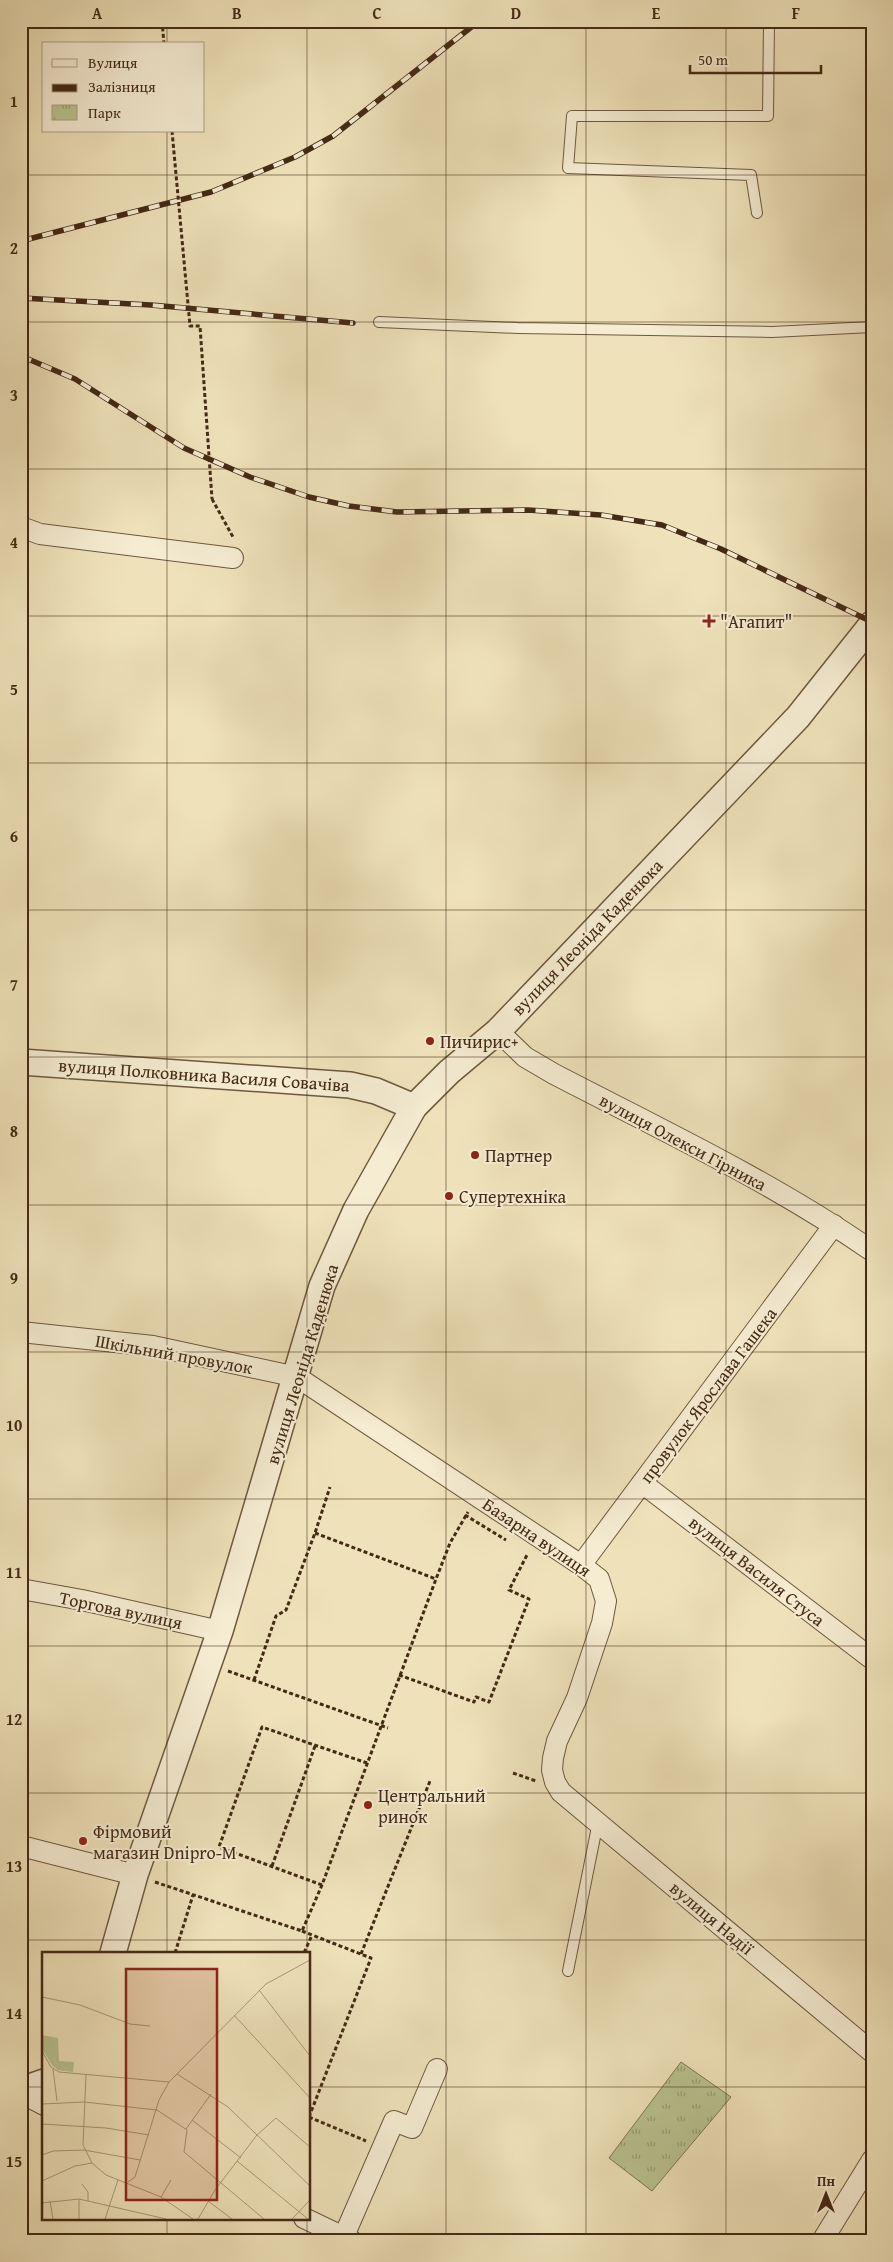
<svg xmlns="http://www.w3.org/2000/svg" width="893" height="2262" font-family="'Gentium Book Plus',serif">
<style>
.park{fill:url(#park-tufts);stroke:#7e7652}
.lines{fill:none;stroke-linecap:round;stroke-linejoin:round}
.service-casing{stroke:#6f583e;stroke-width:12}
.minor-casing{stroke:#6f583e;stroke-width:22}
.tertiary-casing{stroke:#6f583e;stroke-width:28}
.path{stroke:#442a15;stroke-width:3;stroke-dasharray:4 2.5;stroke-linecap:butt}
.service{stroke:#f5ecd2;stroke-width:10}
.minor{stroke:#f5ecd2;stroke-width:20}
.tertiary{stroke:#f5ecd2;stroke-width:25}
.rail-casing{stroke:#442a15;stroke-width:5.5}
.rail{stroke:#f5ecd2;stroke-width:4;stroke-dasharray:11;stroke-linecap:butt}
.path-bridge{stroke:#442a15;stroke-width:3;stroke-dasharray:4 2.5;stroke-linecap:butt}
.grid{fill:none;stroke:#442a15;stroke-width:1;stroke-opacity:0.55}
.poi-dot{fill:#8f2418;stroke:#f5ecd2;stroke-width:2}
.labels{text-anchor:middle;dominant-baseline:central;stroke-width:4;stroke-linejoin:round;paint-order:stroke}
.poi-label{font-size:18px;fill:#442a15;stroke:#f5ecd2;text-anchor:start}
.street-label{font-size:18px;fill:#442a15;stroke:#f5ecd2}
.inset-road{fill:none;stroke:#ab9878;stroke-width:1}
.view{fill:#8f2418;fill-opacity:0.15;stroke:#8f2418;stroke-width:2.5}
.inset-edge{fill:none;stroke:#442a15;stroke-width:2.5}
.neatline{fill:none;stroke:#442a15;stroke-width:2}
.grid-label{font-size:16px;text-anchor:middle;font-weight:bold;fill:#442a15}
</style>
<defs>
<pattern id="park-tufts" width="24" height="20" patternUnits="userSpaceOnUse" patternTransform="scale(1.25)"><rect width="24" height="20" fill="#b9c390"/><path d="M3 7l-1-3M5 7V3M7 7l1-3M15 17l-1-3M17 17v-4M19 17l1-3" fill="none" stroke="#989f74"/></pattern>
</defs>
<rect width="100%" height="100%" fill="#efe2ba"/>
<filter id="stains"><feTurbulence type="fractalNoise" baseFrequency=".004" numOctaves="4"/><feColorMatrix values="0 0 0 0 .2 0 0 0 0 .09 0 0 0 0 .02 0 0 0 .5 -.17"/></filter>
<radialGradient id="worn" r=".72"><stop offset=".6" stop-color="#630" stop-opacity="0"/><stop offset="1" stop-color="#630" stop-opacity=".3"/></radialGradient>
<polygon class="park" points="681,2062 731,2097 652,2191 609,2158"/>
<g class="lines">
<g class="service-casing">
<g id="service">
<polyline points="757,213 751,175 568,168 572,116 768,116 769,21"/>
<polyline points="379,322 518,328 772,332 872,327"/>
<polyline points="568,1971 598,1822"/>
</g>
</g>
<g class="minor-casing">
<g id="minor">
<polyline points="21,527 40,534 233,558"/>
<path d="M498,1031L525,1057L554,1074C660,1129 774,1183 872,1251"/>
<polyline points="21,1332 153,1346 297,1377 581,1565 599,1579 606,1601 602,1623 577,1698 557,1741 553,1758 552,1770 555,1782 561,1792 872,2052"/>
<polyline points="642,1483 872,1659"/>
<polyline points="581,1565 834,1225"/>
<polyline points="21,1589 82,1600 220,1631"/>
<polyline points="21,1846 135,1875"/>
<polyline points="21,2093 44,2105"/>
<polyline points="304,2218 352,2241"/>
<polyline points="344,2236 394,2121 412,2128 437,2069"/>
<polyline points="822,2241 872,2160"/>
</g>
</g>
<g class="tertiary-casing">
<g id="tertiary">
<polyline points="21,1062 350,1085 376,1091 414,1107"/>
<polyline points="113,1953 135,1875 220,1631 322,1286 356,1210 414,1107 449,1072 498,1031 798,717 872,624"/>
<polyline points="21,2090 44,2082"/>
</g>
</g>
<g class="path">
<polyline points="162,21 164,44"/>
<polyline points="212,499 233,537"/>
<polyline points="465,1515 506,1540"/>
<polyline points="315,1533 436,1579"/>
<polyline points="228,1671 388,1728"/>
<polyline points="399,1675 474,1702 476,1697 489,1702 529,1599 509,1590 528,1553"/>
<polyline points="254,1680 276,1616 286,1610 315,1533 330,1487"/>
<polyline points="513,1773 536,1781"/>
<polyline points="272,1866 315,1746"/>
<polyline points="155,1882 302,1931 322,1885 436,1579 450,1543 468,1512"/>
<polyline points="322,1885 219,1847 262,1727 367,1763"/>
<polyline points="302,1931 312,1935 304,1953"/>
<polyline points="175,1953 193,1895"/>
<polyline points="361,1954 430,1781"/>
<polyline points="309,2117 371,1958 312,1935"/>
<polyline points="309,2117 366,2141"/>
</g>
<use href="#service" class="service"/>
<use href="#minor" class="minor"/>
<use href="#tertiary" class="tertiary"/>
<g class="rail-casing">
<g id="rail">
<polyline points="21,241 211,192 295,157 333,136 479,21"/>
<polyline points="21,298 151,305 353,323"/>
<polyline points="21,356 75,379 184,448 250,477 309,497 349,506 397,512 528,510 601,515 662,525 721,549 872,622"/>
</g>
</g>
<use href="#rail" class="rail"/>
<polyline class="path-bridge" points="172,131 190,326 200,326 212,499"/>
</g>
<path class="grid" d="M167,21V44M307,21V1953M446,21V2241M586,21V2241M726,21V2241M167,131V1953M21,175H872M21,322H872M21,469H872M21,616H872M21,763H872M21,910H872M21,1057H872M21,1205H872M21,1352H872M21,1499H872M21,1646H872M21,1793H872M21,1940H872M21,2087H44M309,2087H872M167,2218V2241M307,2218V2241"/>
<g class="poi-dot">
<path d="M706.5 613.5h5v5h5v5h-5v5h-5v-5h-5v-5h5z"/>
<circle cx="430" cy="1041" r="5"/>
<circle cx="475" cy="1155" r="5"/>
<circle cx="449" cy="1196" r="5"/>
<circle cx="368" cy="1805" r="5"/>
<circle cx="83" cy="1841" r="5"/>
</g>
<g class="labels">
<g class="poi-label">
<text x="720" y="621">"Агапит"</text>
<text x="440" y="1041">Пичирис+</text>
<text x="485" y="1155">Партнер</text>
<text x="459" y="1196">Супертехніка</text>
<text x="378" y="1795">Центральний<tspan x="378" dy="21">ринок</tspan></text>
<text x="93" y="1831">Фірмовий<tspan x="93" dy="21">магазин Dnipro-M</tspan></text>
</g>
<g class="street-label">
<text transform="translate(587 937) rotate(-46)">вулиця Леоніда Каденюка</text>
<text transform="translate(204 1075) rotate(4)">вулиця Полковника Василя Совачіва</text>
<text transform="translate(683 1142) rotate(28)">вулиця Олекси Гірника</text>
<text transform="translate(174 1354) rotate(10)">Шкільний провулок</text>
<text transform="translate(302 1364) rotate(-73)">вулиця Леоніда Каденюка</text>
<text transform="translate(708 1395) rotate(-53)">провулок Ярослава Гашека</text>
<text transform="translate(537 1537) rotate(34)">Базарна вулиця</text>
<text transform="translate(757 1571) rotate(38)">вулиця Василя Стуса</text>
<text transform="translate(121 1610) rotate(12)">Торгова вулиця</text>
<text transform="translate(712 1918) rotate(40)">вулиця Надії</text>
</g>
</g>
<g transform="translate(42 1952)">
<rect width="268" height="268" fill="#efe2ba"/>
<path d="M0,83L16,86L17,109L32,110L31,120L16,118L10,113L0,97Z" fill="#b9c390"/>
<path class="inset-road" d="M217,38L268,104M0,45L38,53L88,72L108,74M192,63L268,146M0,99L9,115L17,120L127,130M11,117L15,149M135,122L186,155L268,234M44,123L41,193L50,211L64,223L119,245L151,267M0,152L42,150L115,158L145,178L142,200L222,267M150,168L199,206M0,172L64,176L107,183M144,177L169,142M0,203L11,199L42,198L98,208M195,209L266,267M0,229L33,214L50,211M86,230L93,225L117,148L127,130L224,32L268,8M40,232L46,240V249M119,245L129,228M37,247V267M8,249L11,267M166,249L190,267M0,251L37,247L124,267M63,267L76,228M156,267L173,238L215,183L234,166L268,195M250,267L268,248"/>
<path class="view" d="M84,17H175V248H84Z"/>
<rect width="268" height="268" class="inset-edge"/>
</g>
<rect width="893" height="2262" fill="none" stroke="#efe2ba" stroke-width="55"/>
<rect x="42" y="42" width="162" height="90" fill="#f5ecd2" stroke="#ae9e86"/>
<rect x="52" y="59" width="25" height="8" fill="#f5ecd2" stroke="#ae9e86"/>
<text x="88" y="68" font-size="15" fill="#442a15">Вулиця</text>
<rect x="52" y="84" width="25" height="8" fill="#442a15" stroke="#ae9e86"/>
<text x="88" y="92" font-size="15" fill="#442a15">Залізниця</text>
<rect x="52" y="105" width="25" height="15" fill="url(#park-tufts)" stroke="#ae9e86"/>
<text x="88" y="118" font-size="15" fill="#442a15">Парк</text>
<g transform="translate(826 2194)" stroke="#f5ecd2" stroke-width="4" paint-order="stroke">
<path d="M0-4L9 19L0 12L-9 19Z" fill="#442a15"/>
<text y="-8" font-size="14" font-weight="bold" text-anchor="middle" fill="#442a15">Пн</text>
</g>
<path d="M690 65v8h131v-8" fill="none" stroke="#442a15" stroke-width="2.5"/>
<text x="698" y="65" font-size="15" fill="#442a15" stroke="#f5ecd2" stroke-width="4" paint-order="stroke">50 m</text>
<rect x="28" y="28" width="838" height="2206" class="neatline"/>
<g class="grid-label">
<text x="97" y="19">A</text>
<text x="237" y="19">B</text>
<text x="377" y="19">C</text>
<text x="516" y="19">D</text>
<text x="656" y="19">E</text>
<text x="796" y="19">F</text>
<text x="14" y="107">1</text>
<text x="14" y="254">2</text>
<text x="14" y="401">3</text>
<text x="14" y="548">4</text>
<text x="14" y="695">5</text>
<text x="14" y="842">6</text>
<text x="14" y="990">7</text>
<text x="14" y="1137">8</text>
<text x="14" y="1284">9</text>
<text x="14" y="1431">10</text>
<text x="14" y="1578">11</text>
<text x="14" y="1725">12</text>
<text x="14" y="1872">13</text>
<text x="14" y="2019">14</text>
<text x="14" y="2167">15</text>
</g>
<rect width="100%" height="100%" filter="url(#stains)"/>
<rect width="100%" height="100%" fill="url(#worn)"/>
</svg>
